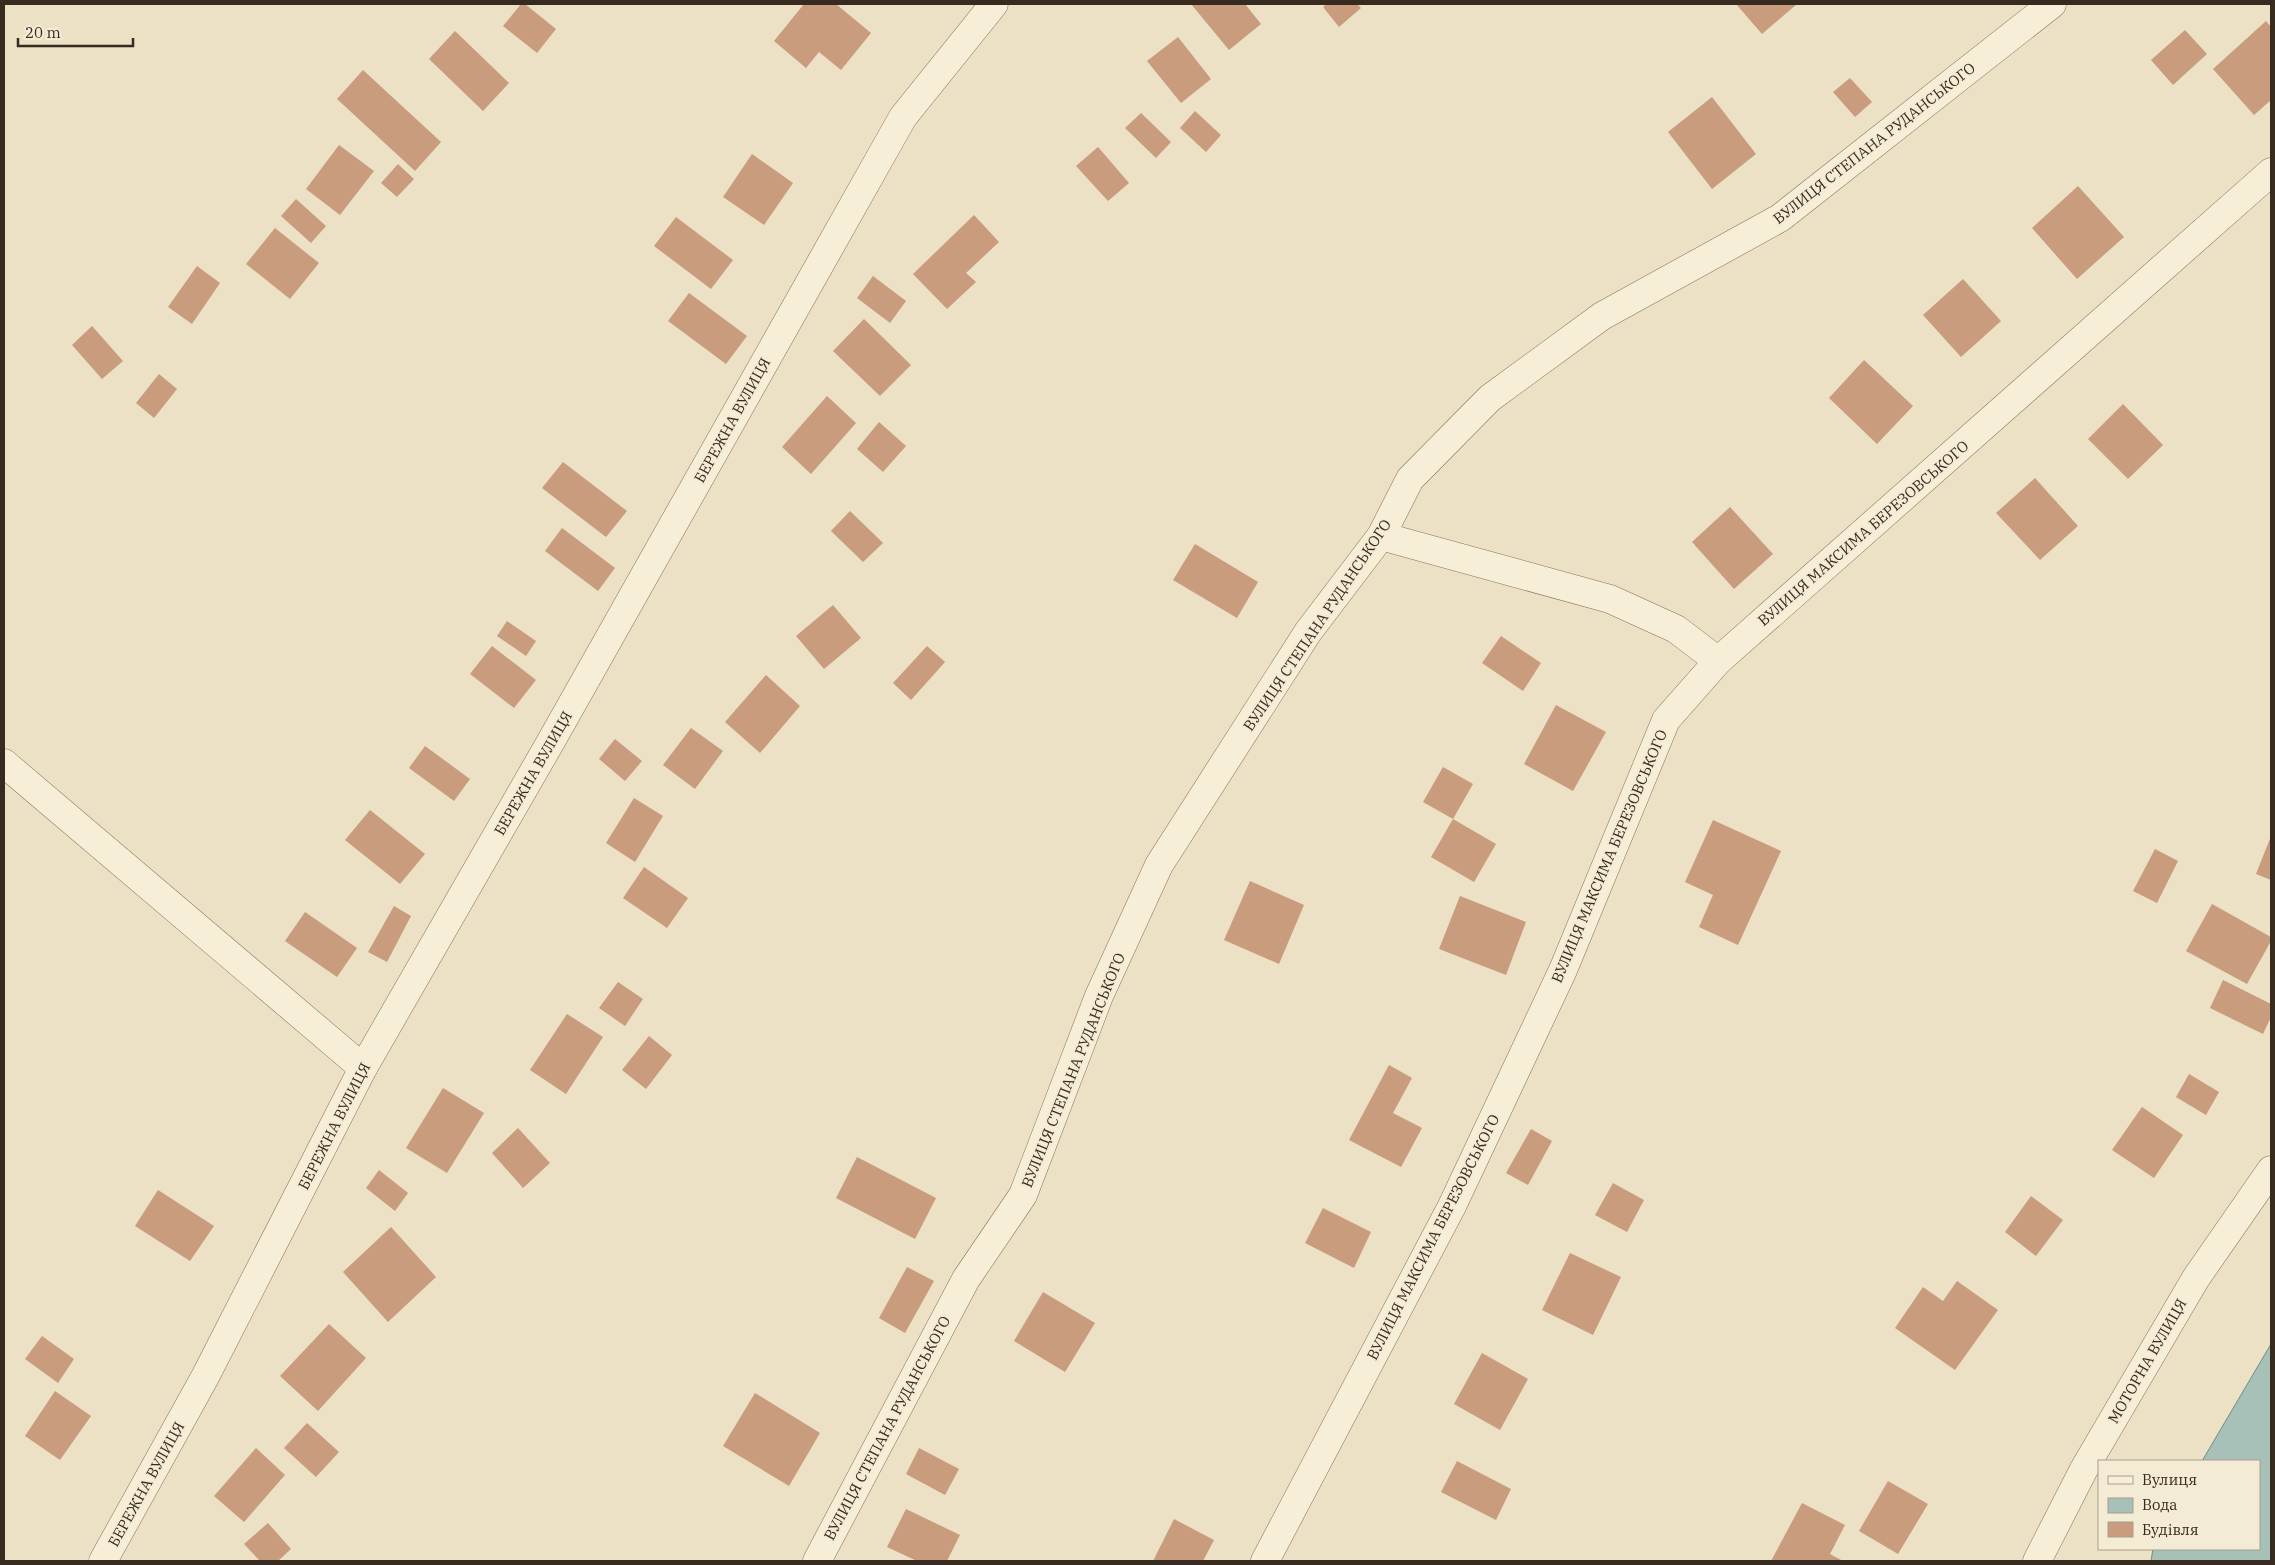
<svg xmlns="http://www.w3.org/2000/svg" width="2275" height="1565" font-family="'IBM Plex Serif',serif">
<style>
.water{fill:#a7c0b8;stroke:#6e8e86}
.building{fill:#c89c7d}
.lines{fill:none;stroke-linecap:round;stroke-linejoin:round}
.minor-casing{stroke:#86725c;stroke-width:29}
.minor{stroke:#f7eed8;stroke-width:28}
.labels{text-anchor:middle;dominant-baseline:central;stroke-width:4;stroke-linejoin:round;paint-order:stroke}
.street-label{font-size:15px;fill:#372b1f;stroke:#f4ebd4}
</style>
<rect width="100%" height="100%" fill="#ece0c5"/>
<polygon class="water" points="2271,1344 2271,1561 2151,1561 2153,1549 2259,1549 2259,1461 2202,1461"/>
<g class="building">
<polygon points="521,4 525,4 556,29 537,53 503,26"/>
<polygon points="804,4 836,4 871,33 841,70 819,52 806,68 774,41"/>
<polygon points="1191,4 1245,4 1261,24 1229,50"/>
<polygon points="1327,4 1357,4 1361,8 1339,27 1323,7"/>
<polygon points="1736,4 1797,4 1762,34"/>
<polygon points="2266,21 2271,27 2271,100 2254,115 2213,69"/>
<polygon points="2185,30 2207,54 2173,85 2151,60"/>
<polygon points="455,31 509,83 483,111 429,59"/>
<polygon points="1178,37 1211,79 1181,103 1147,61"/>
<polygon points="363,70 441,142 415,171 337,99"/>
<polygon points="1850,78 1872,102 1855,117 1833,92"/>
<polygon points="1712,97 1756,154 1712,189 1668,132"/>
<polygon points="1195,111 1221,135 1206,152 1180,128"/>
<polygon points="1141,113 1171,142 1156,158 1125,128"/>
<polygon points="339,145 374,171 340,215 306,189"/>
<polygon points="1098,147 1129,183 1108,201 1076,166"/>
<polygon points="752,154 793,183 764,225 723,197"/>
<polygon points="398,164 414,179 397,197 381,183"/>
<polygon points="2078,186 2124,237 2077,279 2032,228"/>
<polygon points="296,199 326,226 311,243 281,216"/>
<polygon points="974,215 999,242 966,273 976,282 947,309 913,274"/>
<polygon points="676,217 733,260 711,289 654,246"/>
<polygon points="275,228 319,263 290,299 246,264"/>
<polygon points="197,266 220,283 192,324 168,307"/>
<polygon points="873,276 906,301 890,323 857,298"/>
<polygon points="1963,279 2001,321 1961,357 1923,315"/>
<polygon points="689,293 747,336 726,364 668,321"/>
<polygon points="864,319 911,365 880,396 833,351"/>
<polygon points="92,326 123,361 102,379 72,345"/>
<polygon points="1864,360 1913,406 1877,444 1829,398"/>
<polygon points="159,374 177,389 154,418 136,403"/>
<polygon points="827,396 856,423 811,474 782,447"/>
<polygon points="2123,404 2163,445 2128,479 2088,439"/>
<polygon points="879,422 906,446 883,472 857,449"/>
<polygon points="563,462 627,511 606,537 542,488"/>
<polygon points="2035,478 2078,526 2040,560 1996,513"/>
<polygon points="1730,507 1773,554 1734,589 1692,542"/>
<polygon points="850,511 883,543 863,562 831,531"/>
<polygon points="562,528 615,568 598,591 545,551"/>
<polygon points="1195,544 1258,582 1237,618 1173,580"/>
<polygon points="833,605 861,638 824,669 796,636"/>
<polygon points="507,621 536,641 526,656 497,636"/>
<polygon points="1501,636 1541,663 1523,691 1482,663"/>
<polygon points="492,646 536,680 514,708 470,674"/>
<polygon points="927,646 945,662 911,700 893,683"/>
<polygon points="766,675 800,706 760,753 725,722"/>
<polygon points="1556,705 1606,732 1573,791 1524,764"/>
<polygon points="691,728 723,751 695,789 663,765"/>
<polygon points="615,739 642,761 625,781 599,759"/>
<polygon points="425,746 470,779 454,801 409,768"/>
<polygon points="1443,767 1473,784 1453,819 1423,802"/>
<polygon points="634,798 663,816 635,862 606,843"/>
<polygon points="370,810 425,854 400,884 345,840"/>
<polygon points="1453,819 1496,844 1474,882 1431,857"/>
<polygon points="1713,820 1781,851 1738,945 1699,927 1713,895 1685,882"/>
<polygon points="2271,836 2271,880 2256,874"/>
<polygon points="2155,849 2178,861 2157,903 2133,891"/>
<polygon points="644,867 688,898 667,928 623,898"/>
<polygon points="1250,881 1304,905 1279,964 1224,940"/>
<polygon points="1460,896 1526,922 1506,975 1439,949"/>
<polygon points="2212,904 2271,937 2271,941 2247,984 2186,951"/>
<polygon points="394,906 411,916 387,962 368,952"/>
<polygon points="305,912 357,948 337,977 285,941"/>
<polygon points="2223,980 2271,1004 2271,1017 2263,1034 2210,1008"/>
<polygon points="618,982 643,999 625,1026 599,1008"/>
<polygon points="567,1014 603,1037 566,1094 530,1070"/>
<polygon points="649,1036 672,1055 646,1089 622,1070"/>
<polygon points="1389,1065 1412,1078 1393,1113 1422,1128 1401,1167 1349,1140"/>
<polygon points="2189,1074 2219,1092 2206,1115 2176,1097"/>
<polygon points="443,1088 484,1113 447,1173 406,1148"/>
<polygon points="2142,1107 2183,1135 2154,1178 2112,1150"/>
<polygon points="518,1128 550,1163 523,1188 492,1153"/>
<polygon points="1531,1129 1552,1141 1528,1185 1506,1173"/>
<polygon points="857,1157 936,1198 915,1239 836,1198"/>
<polygon points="379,1170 408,1193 395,1211 366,1188"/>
<polygon points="1613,1183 1644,1200 1627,1232 1595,1215"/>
<polygon points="158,1190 214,1226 190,1261 135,1226"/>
<polygon points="2031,1196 2063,1220 2036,1256 2005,1232"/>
<polygon points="1323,1208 1371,1232 1354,1268 1305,1243"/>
<polygon points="391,1227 436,1277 388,1322 343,1272"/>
<polygon points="1570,1253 1621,1277 1593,1335 1542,1310"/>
<polygon points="907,1267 934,1281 905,1333 879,1318"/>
<polygon points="1957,1281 1998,1310 1955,1370 1895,1328 1923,1287 1943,1301"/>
<polygon points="1043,1292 1095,1323 1065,1372 1014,1341"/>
<polygon points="329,1324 366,1358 318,1411 280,1376"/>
<polygon points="42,1336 74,1359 58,1383 25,1359"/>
<polygon points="1482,1353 1528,1379 1500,1430 1454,1404"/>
<polygon points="55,1391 91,1416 60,1460 25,1436"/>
<polygon points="755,1393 820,1433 789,1486 723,1446"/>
<polygon points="307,1423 339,1452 316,1477 284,1448"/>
<polygon points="256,1448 285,1475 244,1522 214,1496"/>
<polygon points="919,1448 959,1469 945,1495 906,1474"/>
<polygon points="1457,1461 1511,1489 1496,1520 1441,1492"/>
<polygon points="1888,1481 1928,1504 1898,1554 1859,1531"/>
<polygon points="1802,1503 1845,1525 1830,1554 1843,1561 1771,1561"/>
<polygon points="906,1509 960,1535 947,1561 917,1561 887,1547"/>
<polygon points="1174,1519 1214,1540 1203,1561 1153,1561"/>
<polygon points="268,1523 291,1549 278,1561 260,1561 244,1544"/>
</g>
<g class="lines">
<g class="minor-casing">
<g id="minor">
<polyline points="1381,536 1610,599 1676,629 1718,661"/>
<polyline points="4,763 363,1068"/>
<polyline points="103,1561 205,1377 363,1068 550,743 903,117 994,4"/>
<polyline points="817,1561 966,1279 1023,1195 1099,996 1159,865 1308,632 1381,536 1410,479 1490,398 1602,316 1780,218 2052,4"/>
<polyline points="1265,1561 1452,1206 1563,970 1666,720 1718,661 2271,172"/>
<polyline points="2037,1561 2084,1469 2196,1278 2271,1170"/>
</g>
</g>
<use href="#minor" class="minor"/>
</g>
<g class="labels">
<g class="street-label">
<text transform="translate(1874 143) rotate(-38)">ВУЛИЦЯ СТЕПАНА РУДАНСЬКОГО</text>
<text transform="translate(732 420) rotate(-61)">БЕРЕЖНА ВУЛИЦЯ</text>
<text transform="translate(1863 533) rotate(-41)">ВУЛИЦЯ МАКСИМА БЕРЕЗОВСЬКОГО</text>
<text transform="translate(1317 625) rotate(-56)">ВУЛИЦЯ СТЕПАНА РУДАНСЬКОГО</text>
<text transform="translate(533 773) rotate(-60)">БЕРЕЖНА ВУЛИЦЯ</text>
<text transform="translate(1609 856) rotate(-67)">ВУЛИЦЯ МАКСИМА БЕРЕЗОВСЬКОГО</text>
<text transform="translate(1073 1070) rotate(-68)">ВУЛИЦЯ СТЕПАНА РУДАНСЬКОГО</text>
<text transform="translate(334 1126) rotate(-63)">БЕРЕЖНА ВУЛИЦЯ</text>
<text transform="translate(1433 1237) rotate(-63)">ВУЛИЦЯ МАКСИМА БЕРЕЗОВСЬКОГО</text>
<text transform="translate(2147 1361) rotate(-60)">МОТОРНА ВУЛИЦЯ</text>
<text transform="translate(887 1428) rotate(-62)">ВУЛИЦЯ СТЕПАНА РУДАНСЬКОГО</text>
<text transform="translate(146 1484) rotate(-61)">БЕРЕЖНА ВУЛИЦЯ</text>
</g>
</g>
<rect width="2275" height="1565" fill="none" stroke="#372b1f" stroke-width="10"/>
<rect x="2098" y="1460" width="162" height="90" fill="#f4ebd4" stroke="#a89e8c"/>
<rect x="2108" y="1476" width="25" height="8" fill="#f7eed8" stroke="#a89e8c"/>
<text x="2142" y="1485" font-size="15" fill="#372b1f">Вулиця</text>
<rect x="2108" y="1498" width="25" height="15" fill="#a7c0b8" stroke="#a89e8c"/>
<text x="2142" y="1510" font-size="15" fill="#372b1f">Вода</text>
<rect x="2108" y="1522" width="25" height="15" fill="#c89c7d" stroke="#a89e8c"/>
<text x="2142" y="1535" font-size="15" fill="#372b1f">Будівля</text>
<path d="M18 38v8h115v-8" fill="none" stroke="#372b1f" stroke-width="2.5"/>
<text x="25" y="38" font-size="15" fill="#372b1f" stroke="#f4ebd4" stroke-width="4" paint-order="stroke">20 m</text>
</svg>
